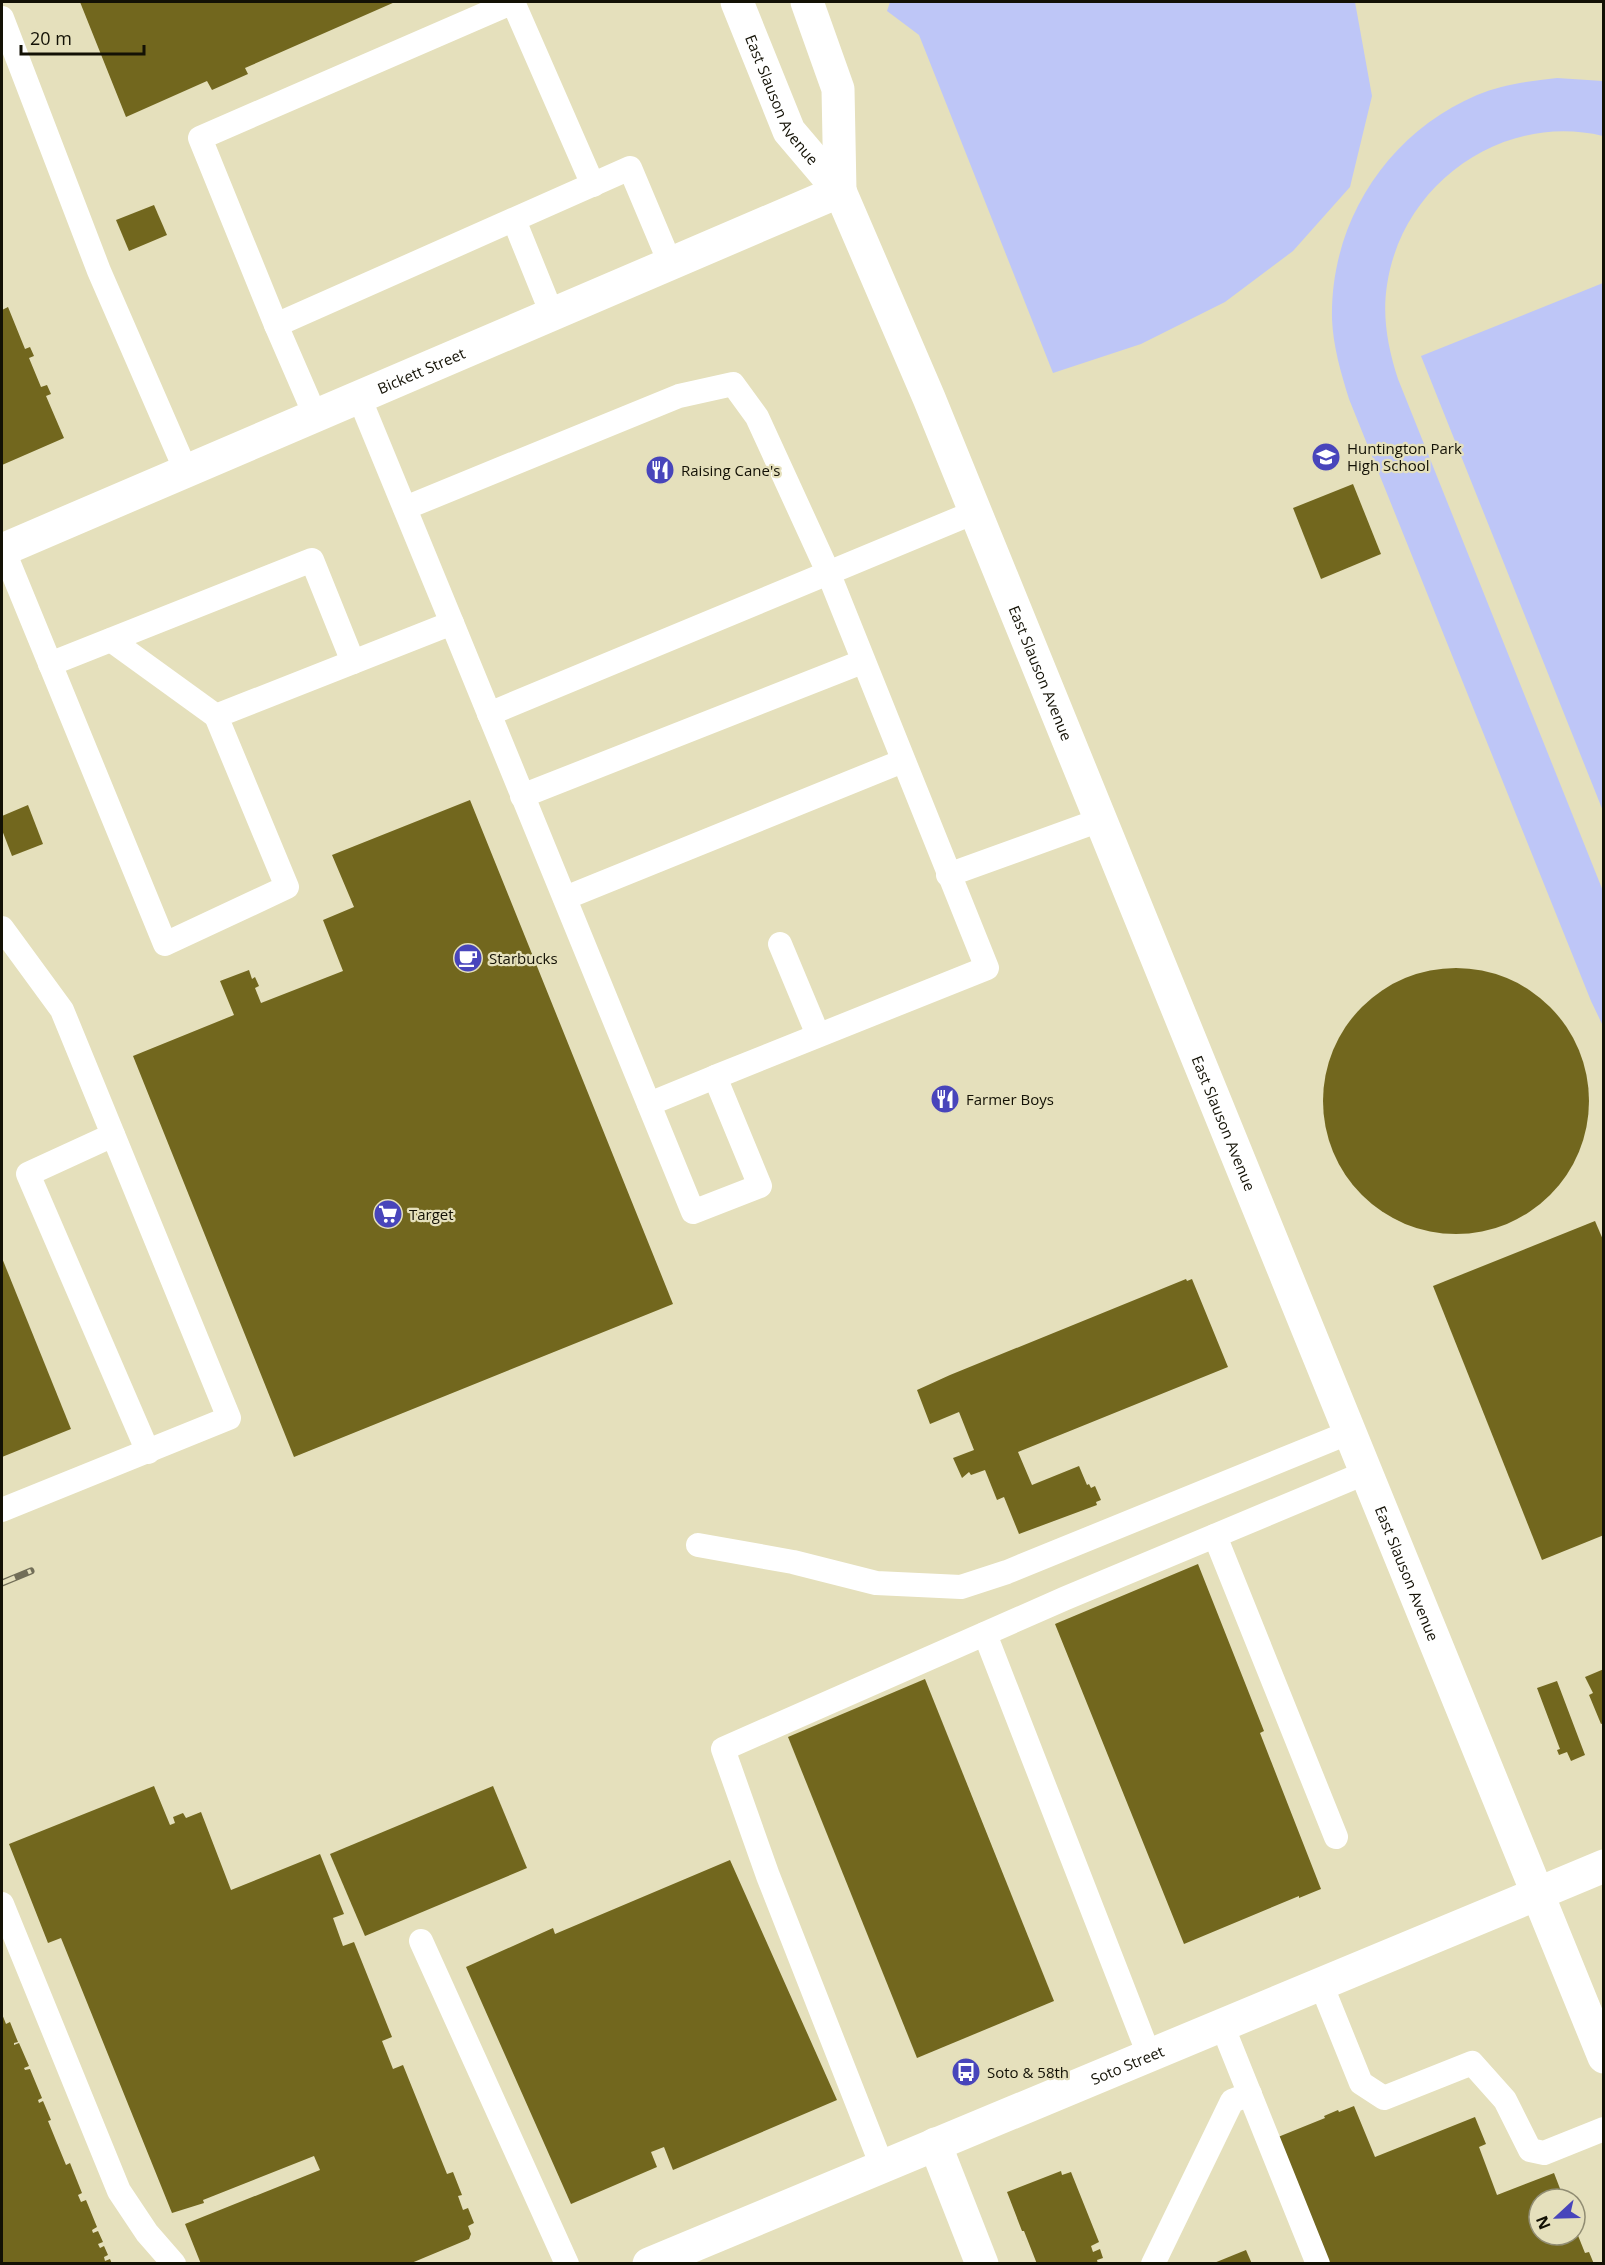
<svg xmlns="http://www.w3.org/2000/svg" width="1605" height="2265" font-family="'Open Sans',sans-serif">
<style>
.green{fill:#bec6f7}
.building{fill:#72671e}
.lines{fill:none;stroke-linecap:round;stroke-linejoin:round}
.lane{stroke:#fff;stroke-width:24}
.street{stroke:#fff;stroke-width:33}
.secondary{stroke:#fff;stroke-width:33}
.primary{stroke:#fff;stroke-width:33}
.rail-casing{stroke:#726e58;stroke-width:7}
.rail{stroke:#e5e0bc;stroke-width:4.5;stroke-dasharray:14;stroke-linecap:butt}
.labels{text-anchor:middle;dominant-baseline:central;stroke-width:4.5;stroke-linejoin:round;paint-order:stroke}
.street-label{font-size:15px;fill:#131105;stroke:#e5e0bc}
.poi-label{font-size:15px;fill:#131105;stroke:#e5e0bc;text-anchor:start}
</style>
<rect width="100%" height="100%" fill="#e5e0bc"/>
<g class="green">
<polygon points="890,2 1355,2 1372,96 1350,187 1293,251 1225,302 1141,344 1053,373 919,35 887,11"/>
<path d="M1557,78L1603,81V136C1503,112 1402,183 1387,285C1382,317 1388,348 1398,379L1603,891V1026L1591,1001L1349,399C1341,373 1333,346 1332,319C1330,221 1388,133 1477,95C1503,84 1530,81 1557,78Z"/>
<polygon points="1603,283 1603,811 1421,356"/>
</g>
<g class="building">
<polygon points="80,2 395,2 245,68 248,74 212,90 207,81 126,117"/>
<polygon points="154,205 167,235 129,251 116,220"/>
<polygon points="8,307 25,349 30,347 34,356 29,358 41,387 47,385 51,394 46,396 64,438 2,465 2,310"/>
<polygon points="1353,484 1381,554 1321,579 1293,508"/>
<polygon points="470,800 673,1304 294,1457 133,1056 234,1015 220,981 249,970 252,979 255,977 259,986 255,988 261,1003 343,971 323,920 354,907 332,855"/>
<polygon points="28,805 43,844 12,856 2,830 2,816"/>
<circle cx="1456" cy="1101" r="133"/>
<polygon points="1595,1221 1604,1242 1604,1535 1542,1560 1433,1286"/>
<polygon points="2,1258 71,1429 2,1457"/>
<polygon points="1186,1279 1187,1281 1192,1279 1228,1367 1018,1452 1032,1485 1079,1466 1087,1485 1089,1484 1091,1488 1095,1486 1101,1500 1096,1502 1097,1505 1019,1534 1004,1497 997,1500 985,1470 971,1475 969,1472 962,1478 953,1458 974,1450 959,1412 930,1424 917,1390 950,1375"/>
<polygon points="1198,1564 1264,1731 1260,1733 1321,1889 1299,1898 1299,1896 1184,1944 1055,1624"/>
<polygon points="1604,1669 1604,1723 1601,1724 1589,1695 1593,1693 1585,1677"/>
<polygon points="925,1679 1054,2001 917,2058 788,1737"/>
<polygon points="1557,1681 1585,1755 1571,1761 1567,1752 1559,1755 1557,1750 1560,1749 1537,1688"/>
<polygon points="154,1786 170,1825 175,1823 173,1817 183,1813 186,1818 201,1812 231,1890 320,1854 344,1914 333,1918 343,1946 354,1942 392,2037 382,2041 393,2069 403,2065 447,2174 453,2172 462,2195 458,2196 463,2210 468,2208 474,2223 468,2226 471,2234 469,2239 409,2264 201,2264 185,2224 320,2170 314,2156 203,2200 204,2203 172,2213 61,1938 48,1943 9,1844"/>
<polygon points="493,1786 527,1868 365,1936 330,1854"/>
<polygon points="730,1860 837,2100 673,2170 664,2147 651,2152 657,2167 571,2204 466,1967 553,1928 555,1934"/>
<polygon points="2,2014 6,2024 10,2022 18,2042 14,2043 14,2045 19,2043 29,2066 24,2068 25,2070 30,2069 42,2098 38,2100 39,2103 43,2101 51,2120 48,2121 66,2165 70,2163 82,2193 78,2195 81,2202 86,2200 97,2227 92,2230 93,2233 98,2231 103,2242 98,2244 100,2248 104,2246 108,2255 104,2257 105,2261 110,2259 112,2264 3,2264"/>
<polygon points="1354,2106 1375,2157 1475,2117 1486,2144 1479,2147 1497,2195 1554,2173 1564,2199 1539,2199 1539,2235 1575,2235 1575,2228 1585,2253 1589,2252 1594,2264 1329,2264 1278,2137 1325,2118 1324,2116 1338,2110 1339,2112"/>
<polygon points="1061,2171 1062,2175 1071,2172 1099,2242 1091,2246 1093,2252 1100,2249 1103,2258 1097,2260 1098,2264 1037,2264 1024,2231 1022,2231 1007,2192"/>
<polygon points="1246,2250 1252,2264 1214,2264 1214,2263"/>
</g>
<g class="lines">
<g class="lane">
<polyline points="2,18 99,271 186,471"/>
<polyline points="514,220 552,314"/>
<polyline points="276,325 200,138 513,2 593,185"/>
<polyline points="359,397 452,623"/>
<polyline points="315,415 276,325 630,168 670,263"/>
<polyline points="3,549 165,944 287,887 216,716 452,623 693,1212 760,1186 715,1077 987,968 828,572 757,417 733,384 679,396 405,508"/>
<polyline points="111,640 216,716"/>
<polyline points="50,664 312,560 353,662"/>
<polyline points="489,714 975,512"/>
<polyline points="522,796 862,662"/>
<polyline points="948,875 1100,820"/>
<polyline points="565,898 903,761"/>
<polyline points="2,928 62,1010 229,1418 2,1510"/>
<polyline points="780,944 818,1035"/>
<polyline points="649,1104 715,1077"/>
<polyline points="113,1135 28,1174 148,1452"/>
<polyline points="1215,1536 1336,1837"/>
<polyline points="698,1545 793,1562 876,1583 961,1587 1007,1572 1348,1433"/>
<polyline points="985,1634 1149,2055"/>
<polyline points="2,1904 119,2191 147,2233 174,2264"/>
<polyline points="421,1941 567,2264"/>
<polyline points="1321,1984 1361,2083 1384,2098 1472,2063 1505,2100 1530,2150 1544,2153 1604,2129"/>
<polyline points="1222,2025 1318,2264"/>
<polyline points="882,2166 768,1876 723,1749 1066,1598 1365,1473"/>
<polyline points="1153,2264 1232,2101 1250,2094"/>
</g>
<g class="street">
<path id="s1" d="M2,550L840,191"/>
<polyline points="935,2144 982,2264"/>
</g>
<path class="secondary" id="s2" d="M649,2264L1604,1866"/>
<g class="primary">
<path id="s3" d="M737,2L789,131L840,191L929,398L1604,2057"/>
<polyline points="807,2 838,89 840,191"/>
</g>
<g class="rail-casing">
<polyline id="rail" points="2,1583 31,1571"/>
</g>
<use href="#rail" class="rail"/>
</g>
<defs>
<g id="school-disc" transform="scale(1.5)"><circle r="9.5" fill="#4845bb" stroke="#e5e0bc"/><path d="M0-5L7-2L0 1L-7-2ZM-4 1L0 2.5L4 1V4Q0 6-4 4Z" fill="#fff"/></g>
<g id="restaurant-disc" transform="scale(1.5)"><circle r="9.5" fill="#4845bb" stroke="#e5e0bc"/><path d="M-5-6h1v4h1v-4h1v4h1v-4h1v5L-1.5 .5V6h-2V.5L-5-1ZM5-6V6H3V1.5H1.5Q1.5-4 5-6Z" fill="#fff"/></g>
<g id="cafe-disc" transform="scale(1.5)"><circle r="9.5" fill="#4845bb" stroke="#e5e0bc"/><path d="M-5.5-4.5H6V0H3Q3 3.5 0 3.5H-2.5Q-5.5 3.5-5.5 0ZM3-3.2v2h1.7v-2ZM-6 4.5H4V6H-6Z" fill="#fff"/></g>
<g id="supermarket-disc" transform="scale(1.5)"><circle r="9.5" fill="#4845bb" stroke="#e5e0bc"/><path d="M-6-5.5h2.5l.6 2H6L4.5 2H-2.5L-4.4-4H-6ZM-1.5 3.2a1.3 1.3 0 1 0 .1 0ZM3 3.2a1.3 1.3 0 1 0 .1 0Z" fill="#fff"/></g>
<g id="bus-disc" transform="scale(1.5)"><circle r="9.5" fill="#4845bb" stroke="#e5e0bc"/><path d="M-5-6H5V4H4V6H2V4H-2V6H-4V4H-5ZM-3.5-4V0h7V-4ZM-3.5 1.2v1.5H-2V1.2ZM2 1.2v1.5H3.5V1.2Z" fill="#fff"/></g>
</defs>
<g fill-rule="evenodd">
<use href="#school-disc" x="1326" y="457"/>
<use href="#restaurant-disc" x="660" y="470"/>
<use href="#cafe-disc" x="468" y="958"/>
<use href="#restaurant-disc" x="945" y="1099"/>
<use href="#supermarket-disc" x="388" y="1214"/>
<use href="#bus-disc" x="966" y="2072"/>
</g>
<g class="labels">
<g class="street-label">
<text stroke="none"><textPath href="#s3" startOffset="108">East Slauson Avenue</textPath></text>
<text stroke="none"><textPath href="#s1" startOffset="456">Bickett Street</textPath></text>
<text stroke="none"><textPath href="#s3" startOffset="740">East Slauson Avenue</textPath></text>
<text stroke="none"><textPath href="#s3" startOffset="1226">East Slauson Avenue</textPath></text>
<text stroke="none"><textPath href="#s3" startOffset="1712">East Slauson Avenue</textPath></text>
<text stroke="none"><textPath href="#s2" startOffset="518">Soto Street</textPath></text>
</g>
<g class="poi-label">
<text x="1347" y="448">Huntington Park<tspan x="1347" dy="17">High School</tspan></text>
<text x="681" y="470">Raising Cane's</text>
<text x="489" y="958">Starbucks</text>
<text x="966" y="1099">Farmer Boys</text>
<text x="409" y="1214">Target</text>
<text x="987" y="2072">Soto &amp; 58th</text>
</g>
</g>
<rect width="1605" height="2265" fill="none" stroke="#131105" stroke-width="6"/>
<g transform="translate(1557 2217) rotate(248)"><circle r="28" fill="#e5e0bc" stroke="#918d73" stroke-width="1.5"/>
<path d="M0-4.5L10 22L0 15L-10 22Z" fill="#4845bb"/>
<text y="-9" font-size="16" font-weight="bold" text-anchor="middle" fill="#131105">N</text>
</g>
<path d="M21 45v9h123v-9" fill="none" stroke="#131105" stroke-width="3"/>
<text x="30" y="45" font-size="18" fill="#131105" stroke="#e5e0bc" stroke-width="4.5" paint-order="stroke">20 m</text>
</svg>
